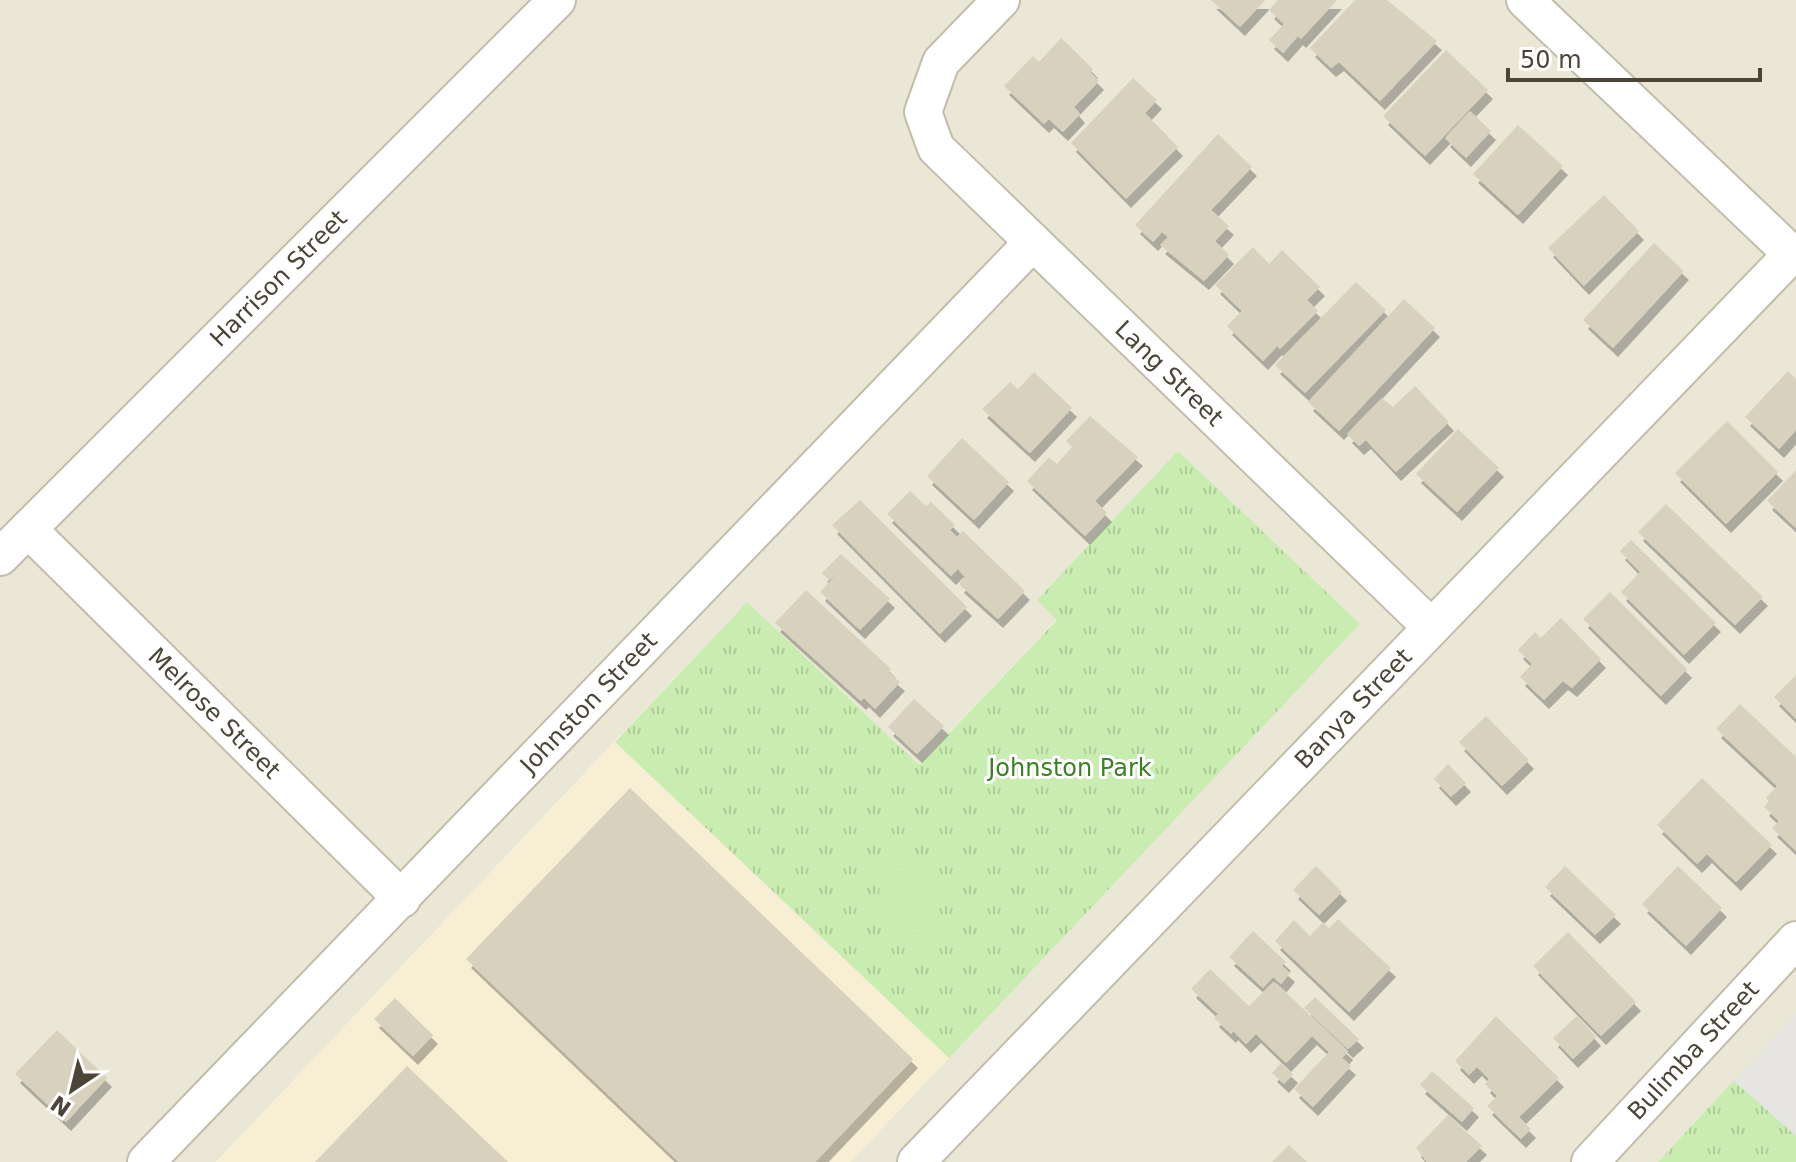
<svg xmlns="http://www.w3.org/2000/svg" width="1796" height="1162" font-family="'DejaVu Sans',sans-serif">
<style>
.residential{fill:#eae7d7}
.commercial{fill:#f8eed4}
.grass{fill:url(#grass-tufts)}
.garden{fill:#c9ecb0}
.parking{fill:#e7e5e1}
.building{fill:#d8d1be;filter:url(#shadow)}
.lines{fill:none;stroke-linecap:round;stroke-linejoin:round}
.street-casing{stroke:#c2bdab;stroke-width:40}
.street{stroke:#fff;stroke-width:36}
.labels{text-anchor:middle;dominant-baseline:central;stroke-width:6;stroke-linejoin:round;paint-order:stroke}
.street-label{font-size:24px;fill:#4a4537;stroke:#fff}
.park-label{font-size:24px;fill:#3b8125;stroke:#fff}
</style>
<defs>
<pattern id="grass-tufts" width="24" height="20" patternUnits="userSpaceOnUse" patternTransform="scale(2)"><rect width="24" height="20" fill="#c9ecb0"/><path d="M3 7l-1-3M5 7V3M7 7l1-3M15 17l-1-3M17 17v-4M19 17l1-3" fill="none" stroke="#aecc98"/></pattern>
<filter id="shadow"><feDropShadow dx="5" dy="9" stdDeviation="0" flood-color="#0004"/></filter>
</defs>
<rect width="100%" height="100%" fill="#f6f4e9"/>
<polygon class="residential" points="0,0 1796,0 1796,1013 1658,1162 850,1162 1360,624 1038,600 1057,619 919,765 746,603 216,1162 0,1162"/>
<polygon class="commercial" points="615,742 949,1058 850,1162 216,1162"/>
<g class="grass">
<polygon points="1178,451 1360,624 949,1058 615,742 747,602 919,765 1057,620 1037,600"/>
<polygon points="1796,1013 1796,1162 1658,1162"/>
</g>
<polygon class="garden" points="885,864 944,876 932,936 872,925"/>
<polygon class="parking" points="1796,1013 1796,1136 1734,1081"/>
<g class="building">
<polygon points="1211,0 1265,0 1240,27"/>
<polygon points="1278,0 1337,0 1301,39 1298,36 1283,53 1269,40 1284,24 1269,10"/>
<polygon points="1355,0 1387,0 1437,41 1380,101 1339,62 1331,68 1310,48"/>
<polygon points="1061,38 1093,69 1090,72 1099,81 1074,107 1080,114 1063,132 1049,119 1044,124 1004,86 1033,56 1039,62"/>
<polygon points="1446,50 1488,90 1425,156 1383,116"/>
<polygon points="1133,78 1157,100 1145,113 1178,147 1126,199 1071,143"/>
<polygon points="1470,111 1491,131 1466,158 1445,138"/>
<polygon points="1518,125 1563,166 1518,215 1473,174"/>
<polygon points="1218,134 1252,167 1211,210 1229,226 1215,241 1229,255 1204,281 1160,245 1168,237 1162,232 1153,242 1135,225"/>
<polygon points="1604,195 1639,231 1584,286 1548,248"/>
<polygon points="1654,243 1684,271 1613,348 1583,320"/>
<polygon points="1253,247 1269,264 1282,250 1320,287 1307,300 1318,311 1280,349 1277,346 1263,361 1227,326 1242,311 1215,285"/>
<polygon points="1356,282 1386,310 1305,393 1275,365"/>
<polygon points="1404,299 1435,328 1339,431 1308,402"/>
<polygon points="1788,371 1796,379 1796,430 1779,449 1745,417"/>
<polygon points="1034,372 1072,408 1030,453 982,409 1010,382 1018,389"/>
<polygon points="1415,386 1449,422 1396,472 1366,440 1359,446 1347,434 1382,398 1393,407"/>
<polygon points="1090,416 1138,457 1095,501 1107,513 1085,536 1027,481 1049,457 1057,464 1072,447 1066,441"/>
<polygon points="1727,421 1778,472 1726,524 1675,473"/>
<polygon points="1458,429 1499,468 1457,512 1416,474"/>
<polygon points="962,438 1009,482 974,520 927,476"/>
<polygon points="1796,470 1796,528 1767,501"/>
<polygon points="910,491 926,506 931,502 955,525 950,530 957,537 963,531 1025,591 998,619 959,584 965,577 958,569 951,576 887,514"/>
<polygon points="860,500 967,607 940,634 832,525"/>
<polygon points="1666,504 1763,597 1735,625 1638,532"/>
<polygon points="1631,540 1716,623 1684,655 1621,592 1640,572 1620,551"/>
<polygon points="841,554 890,599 860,630 820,592 836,575 829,580 822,573"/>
<polygon points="806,590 891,669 888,672 900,682 875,709 864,698 861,701 775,623"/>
<polygon points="1610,592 1687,669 1661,696 1583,619"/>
<polygon points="1561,618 1601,659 1572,688 1563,681 1544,700 1520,677 1532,664 1518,650 1535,632 1541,638"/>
<polygon points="1796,675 1796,719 1774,697"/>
<polygon points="914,699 944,726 917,754 888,727"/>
<polygon points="1740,704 1796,757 1796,851 1772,828 1779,821 1764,807 1769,801 1766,798 1777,786 1716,729"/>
<polygon points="1486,716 1529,760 1502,786 1459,742"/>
<polygon points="1448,764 1466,783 1451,797 1434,779"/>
<polygon points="1702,778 1772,845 1736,882 1707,854 1697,864 1657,825"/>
<polygon points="630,788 913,1059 815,1162 679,1162 466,959"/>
<polygon points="1316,866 1342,892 1319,915 1293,890"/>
<polygon points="1565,866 1616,915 1595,935 1545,887"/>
<polygon points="1678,866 1722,908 1686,946 1642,904"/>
<polygon points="1338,919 1391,968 1349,1012 1275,941 1294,920 1310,936 1323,922 1329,928"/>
<polygon points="1253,931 1286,962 1282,966 1290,973 1281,984 1273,977 1263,988 1229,957"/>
<polygon points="1568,932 1636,1002 1601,1036 1533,966"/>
<polygon points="1210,969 1249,1006 1273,982 1277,984 1348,1051 1342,1058 1351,1066 1313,1107 1294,1089 1329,1052 1312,1036 1286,1063 1256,1034 1246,1044 1233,1031 1231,1034 1214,1018 1218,1014 1191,989"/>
<polygon points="1315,997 1359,1039 1348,1049 1304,1008"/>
<polygon points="395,998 433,1035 413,1056 374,1019"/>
<polygon points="1496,1016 1559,1078 1519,1117 1531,1129 1521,1139 1487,1106 1497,1096 1485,1084 1489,1079 1477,1067 1469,1075 1455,1061"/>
<polygon points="1577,1016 1596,1037 1573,1059 1553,1038"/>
<polygon points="57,1030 107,1078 66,1122 15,1074"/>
<polygon points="1281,1063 1293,1074 1284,1084 1272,1073"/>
<polygon points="407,1066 508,1162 315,1162"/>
<polygon points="1432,1071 1474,1108 1462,1122 1420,1085"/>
<polygon points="1448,1115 1482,1146 1466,1162 1427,1162 1416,1148"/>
<polygon points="1289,1145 1307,1162 1272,1162"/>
</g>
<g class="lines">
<g class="street-casing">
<g id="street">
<path id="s1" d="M1001,0L941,62L923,112L936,148L1430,626"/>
<polyline points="1525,0 1796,258"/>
<path id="s2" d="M28,529L402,899"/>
<path id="s3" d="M0,557L557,0"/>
<path id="s4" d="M146,1162L1033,242"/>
<path id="s5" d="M916,1162L1792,254"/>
<path id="s6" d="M1590,1162L1796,940"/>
</g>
</g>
<use href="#street" class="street"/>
</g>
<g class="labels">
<g class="street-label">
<text stroke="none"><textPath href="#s3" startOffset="394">Harrison Street</textPath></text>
<text stroke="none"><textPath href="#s1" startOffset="502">Lang Street</textPath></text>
<text stroke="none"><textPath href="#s4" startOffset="638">Johnston Street</textPath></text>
<text stroke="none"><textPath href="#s5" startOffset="630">Banya Street</textPath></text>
<text stroke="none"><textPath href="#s2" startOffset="262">Melrose Street</textPath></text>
<text stroke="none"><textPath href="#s6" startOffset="152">Bulimba Street</textPath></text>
</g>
<g class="park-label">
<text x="1070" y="768">Johnston Park</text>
</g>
</g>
<g transform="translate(72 1090) rotate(215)" stroke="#ffffff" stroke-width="6" paint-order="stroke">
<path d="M0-6L14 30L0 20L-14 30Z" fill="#4a4537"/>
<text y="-12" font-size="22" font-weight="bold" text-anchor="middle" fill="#4a4537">N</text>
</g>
<path d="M1508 68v12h252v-12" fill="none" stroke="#4a4537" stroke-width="4"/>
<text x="1520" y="68" font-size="24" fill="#4a4537" stroke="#ffffff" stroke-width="6" paint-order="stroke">50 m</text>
</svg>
